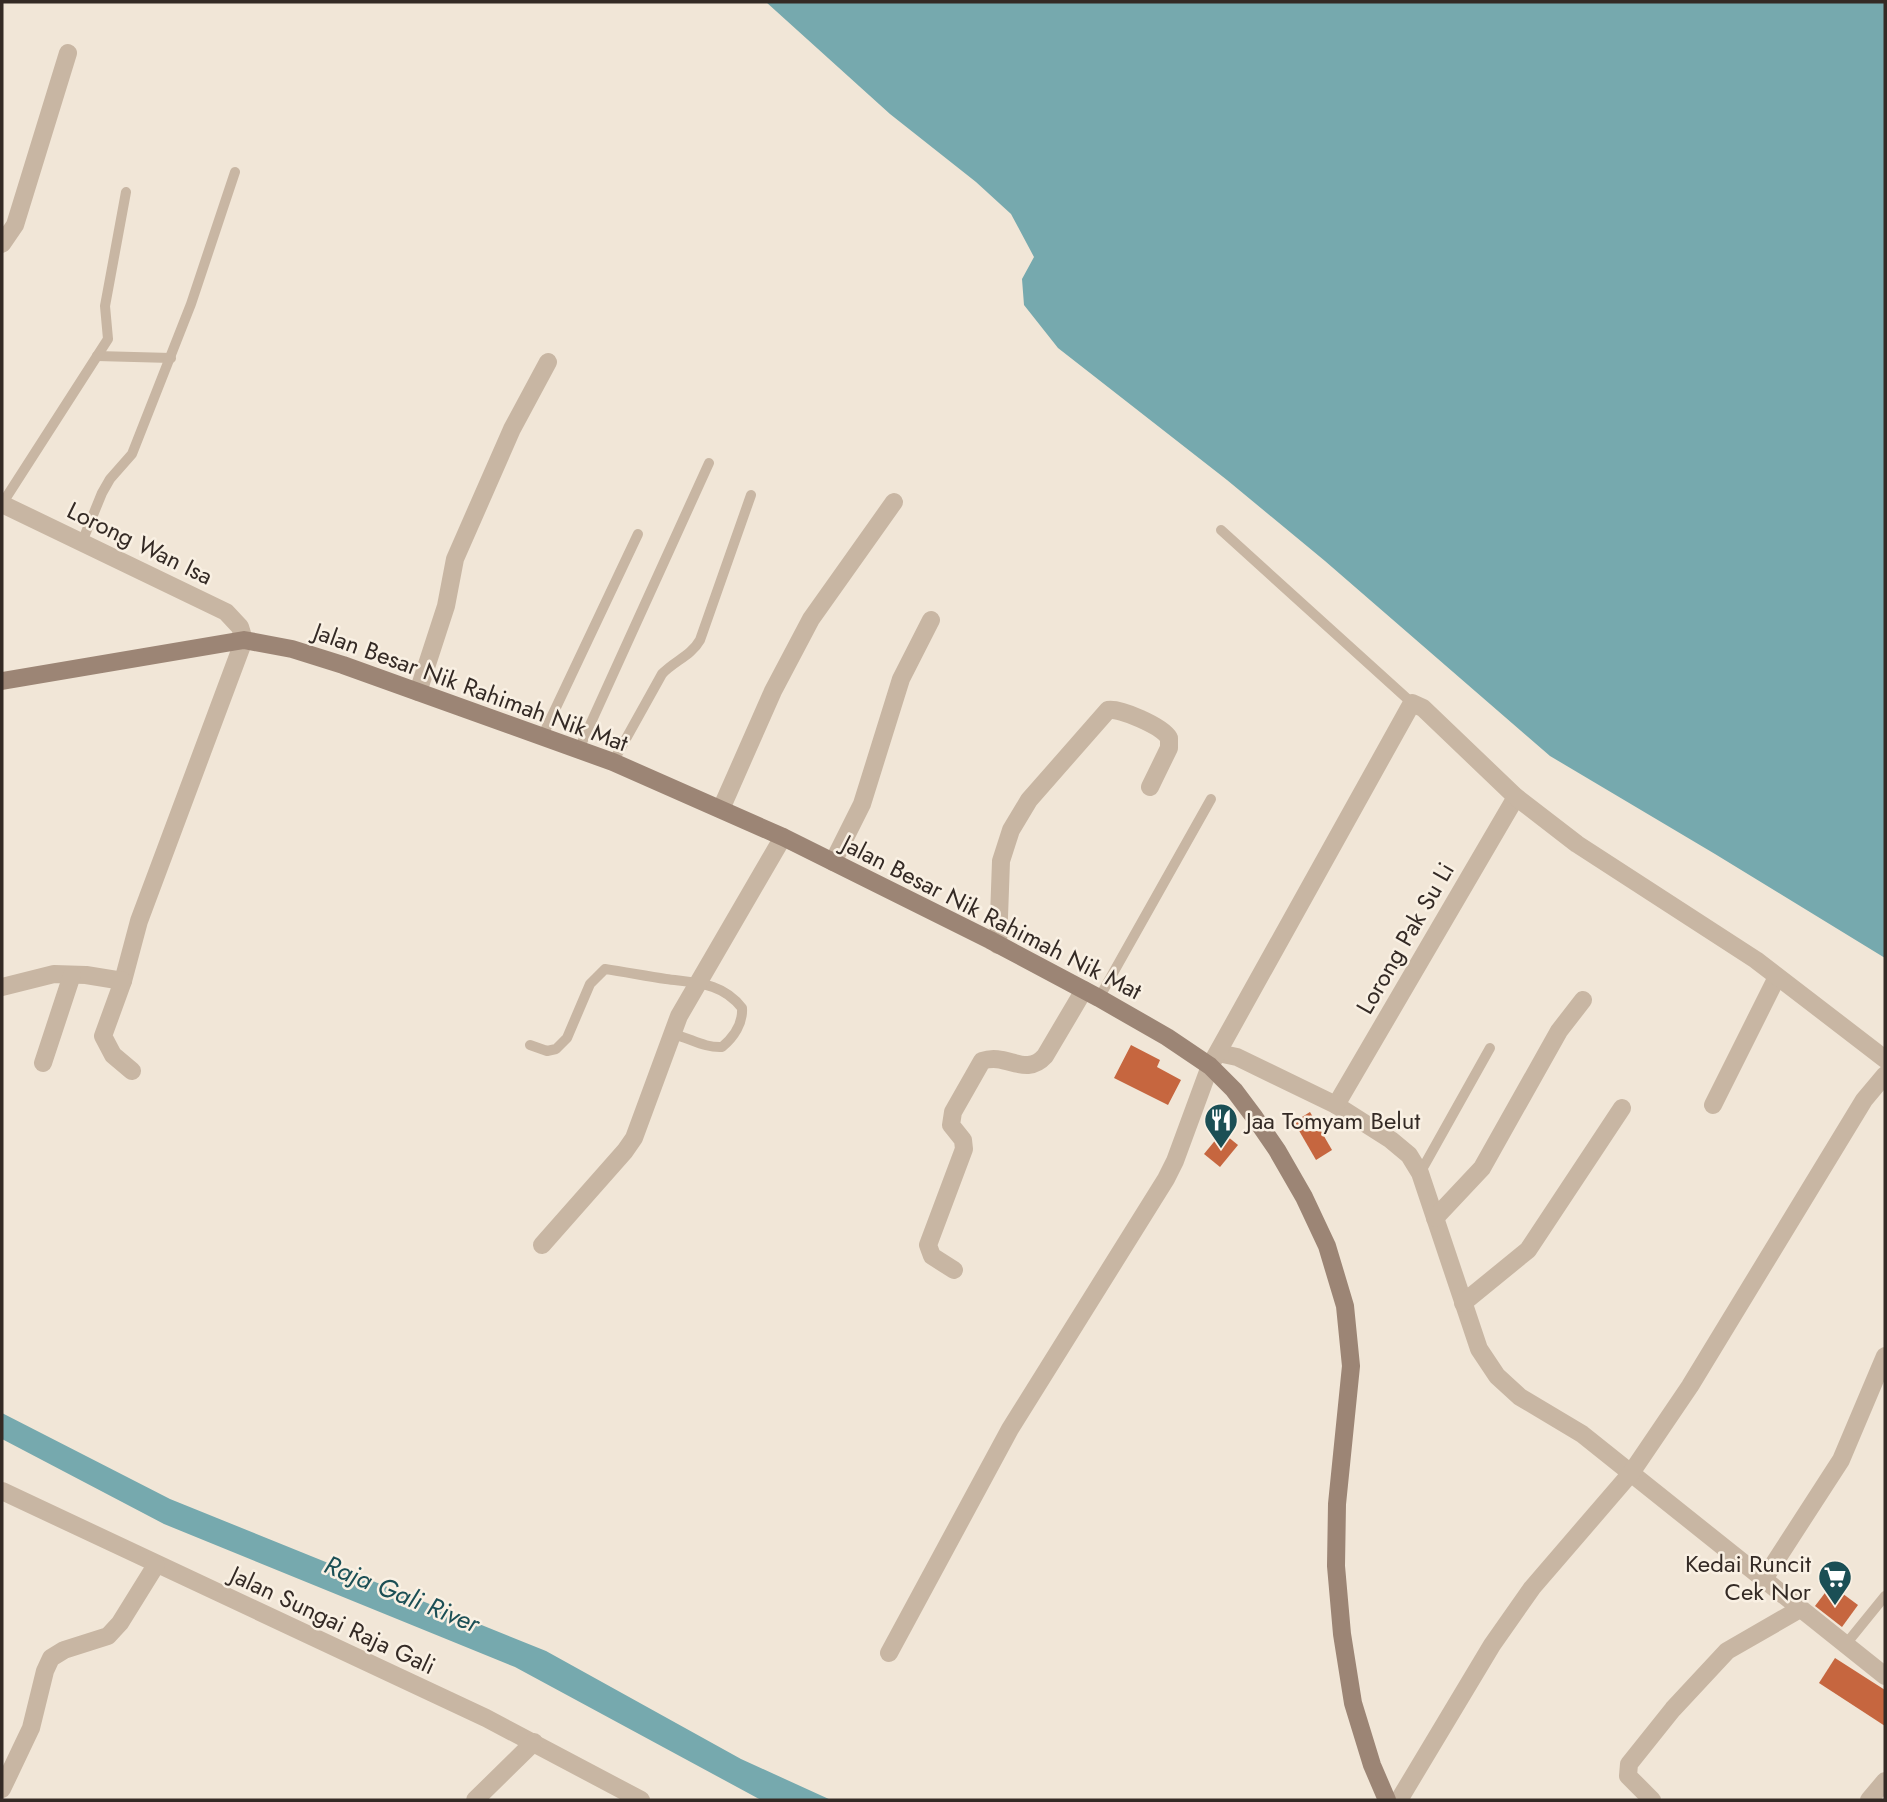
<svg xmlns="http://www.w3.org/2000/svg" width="1887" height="1802" font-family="Jost,sans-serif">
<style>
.water{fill:#76a9ae}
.building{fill:#c6663f}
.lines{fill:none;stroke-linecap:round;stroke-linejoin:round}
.lane{stroke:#c8b6a3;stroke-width:10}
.street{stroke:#c8b6a3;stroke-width:18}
.secondary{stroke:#9c8575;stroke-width:18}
.labels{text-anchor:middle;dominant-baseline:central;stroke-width:5;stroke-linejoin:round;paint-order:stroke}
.street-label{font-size:24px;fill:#342a25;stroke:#f9f0e3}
.poi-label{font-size:24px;fill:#342a25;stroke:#f9f0e3;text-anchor:start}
.water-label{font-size:26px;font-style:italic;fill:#1b4f55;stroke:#f9f0e3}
</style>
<rect width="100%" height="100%" fill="#f1e6d7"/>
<g class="water">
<polygon points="766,2 1885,2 1885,958 1715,854 1550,756 1325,561 1227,480 1058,348 1024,305 1022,279 1034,257 1011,214 976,182 890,114"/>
<polygon points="2,1413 170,1499 546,1651 741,1759 831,1800 761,1800 515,1667 164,1524 2,1439"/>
</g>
<g class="building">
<polygon points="1131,1045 1160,1060 1157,1067 1181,1080 1168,1105 1114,1078"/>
<polygon points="1310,1112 1332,1150 1316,1160 1294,1122"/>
<polygon points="1222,1132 1238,1145 1220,1167 1204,1154"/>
<polygon points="1831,1585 1858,1605 1842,1627 1815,1606"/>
<polygon points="1835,1658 1885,1690 1885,1726 1819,1683"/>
</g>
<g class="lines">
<g class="lane">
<polyline points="97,356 171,358"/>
<polyline points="2,504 108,339 105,306 126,192"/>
<polyline points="1221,530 1412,703"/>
<polyline points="82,542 102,493 110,479 132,454 191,304 235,172"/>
<polyline points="542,737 638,534"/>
<polyline points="579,749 709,463"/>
<path d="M613,762L662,674C674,661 691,656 700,640L751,495"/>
<polyline points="1099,998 1211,799"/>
<path d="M530,1045L547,1051L556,1049L567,1038L590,984L605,969C625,972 646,976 666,979C695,983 722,982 742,1008C743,1023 734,1037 722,1047C703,1048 689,1037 671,1034"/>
<polyline points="1420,1173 1490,1048"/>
<polyline points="1846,1644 1885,1596"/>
</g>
<g class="street">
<polyline points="2,244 15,225 68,53"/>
<polyline points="2,504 226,612 240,627 244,640 139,921 123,981 103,1036 113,1055 132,1071"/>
<polyline points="418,692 446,606 455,559 512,429 548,362"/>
<polyline points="721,809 773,691 811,619 894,502"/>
<polyline points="833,862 862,804 901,679 931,620"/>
<path d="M998,945L1001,861L1011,830L1029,800L1108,710C1120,708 1162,726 1169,738V748L1150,787"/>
<polyline points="2,987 54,974 86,975 123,981"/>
<polyline points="1218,1053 1237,1057 1336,1105 1391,1140 1409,1155 1420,1173 1479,1349 1497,1376 1520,1397 1582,1434 1885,1676"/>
<polyline points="43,1063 72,975"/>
<polyline points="1336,1105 1516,797"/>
<polyline points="1713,1105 1777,977"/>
<polyline points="1435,1218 1482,1168 1559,1031 1583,1000"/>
<polyline points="542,1245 625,1151 634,1138 679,1016 783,837"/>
<path d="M954,1270L932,1256L928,1245L964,1149L963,1140L951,1125L953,1112L982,1061C1007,1052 1025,1078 1045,1056L1084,990"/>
<polyline points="1463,1303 1528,1250 1622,1108"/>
<polyline points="2,1491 486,1718 641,1800"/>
<polyline points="1764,1579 1841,1460 1885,1356"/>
<polyline points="889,1653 1010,1429 1166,1179 1175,1161 1210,1066 1412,703 1423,708 1516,797 1577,844 1756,960 1885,1059"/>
<polyline points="2,1789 31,1728 45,1671 51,1658 64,1650 108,1636 120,1623 156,1565"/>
<polyline points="475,1800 534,1742"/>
<polyline points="1399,1800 1492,1645 1532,1588 1631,1473 1690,1386 1864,1100 1885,1075"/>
<polyline points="1652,1800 1628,1776 1629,1764 1673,1709 1727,1651 1800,1609"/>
<polyline points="1869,1800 1885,1781"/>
</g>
<polyline class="secondary" points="2,681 244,640 292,649 343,665 613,762 783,837 990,940 1099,998 1167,1037 1210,1066 1234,1090 1255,1118 1277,1150 1304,1197 1327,1246 1345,1306 1351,1366 1337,1504 1336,1566 1342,1634 1353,1703 1372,1765 1387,1800"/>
</g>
<defs>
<g id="restaurant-pin" transform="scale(1.75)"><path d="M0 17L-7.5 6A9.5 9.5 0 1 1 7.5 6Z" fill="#1b4f55" stroke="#f9f0e3"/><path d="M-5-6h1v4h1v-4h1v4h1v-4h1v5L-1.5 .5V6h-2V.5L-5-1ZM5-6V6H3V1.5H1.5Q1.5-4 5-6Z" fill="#fff"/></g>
<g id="supermarket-pin" transform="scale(1.75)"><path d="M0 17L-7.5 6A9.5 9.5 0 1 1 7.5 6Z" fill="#1b4f55" stroke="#f9f0e3"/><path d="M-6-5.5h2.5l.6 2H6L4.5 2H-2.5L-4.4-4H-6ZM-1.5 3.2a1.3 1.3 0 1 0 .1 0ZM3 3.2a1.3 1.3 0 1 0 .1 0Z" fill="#fff"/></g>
</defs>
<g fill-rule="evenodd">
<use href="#restaurant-pin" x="1221" y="1120"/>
<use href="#supermarket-pin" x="1835" y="1577"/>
</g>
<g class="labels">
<g class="street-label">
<text transform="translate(140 543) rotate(26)">Lorong Wan Isa</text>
<text transform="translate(471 687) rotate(20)">Jalan Besar Nik Rahimah Nik Mat</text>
<text transform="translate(992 917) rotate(27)">Jalan Besar Nik Rahimah Nik Mat</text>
<text transform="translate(1405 938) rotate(-60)">Lorong Pak Su Li</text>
<text transform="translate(333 1620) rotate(25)">Jalan Sungai Raja Gali</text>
</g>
<g class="poi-label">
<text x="1246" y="1120">Jaa Tomyam Belut</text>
<text x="1811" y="1563" text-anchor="end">Kedai Runcit<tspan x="1811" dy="28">Cek Nor</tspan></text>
</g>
<g class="water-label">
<text transform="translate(402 1594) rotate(22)">Raja Gali River</text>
</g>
</g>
<rect width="1887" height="1802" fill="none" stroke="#342a25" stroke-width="7"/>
</svg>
